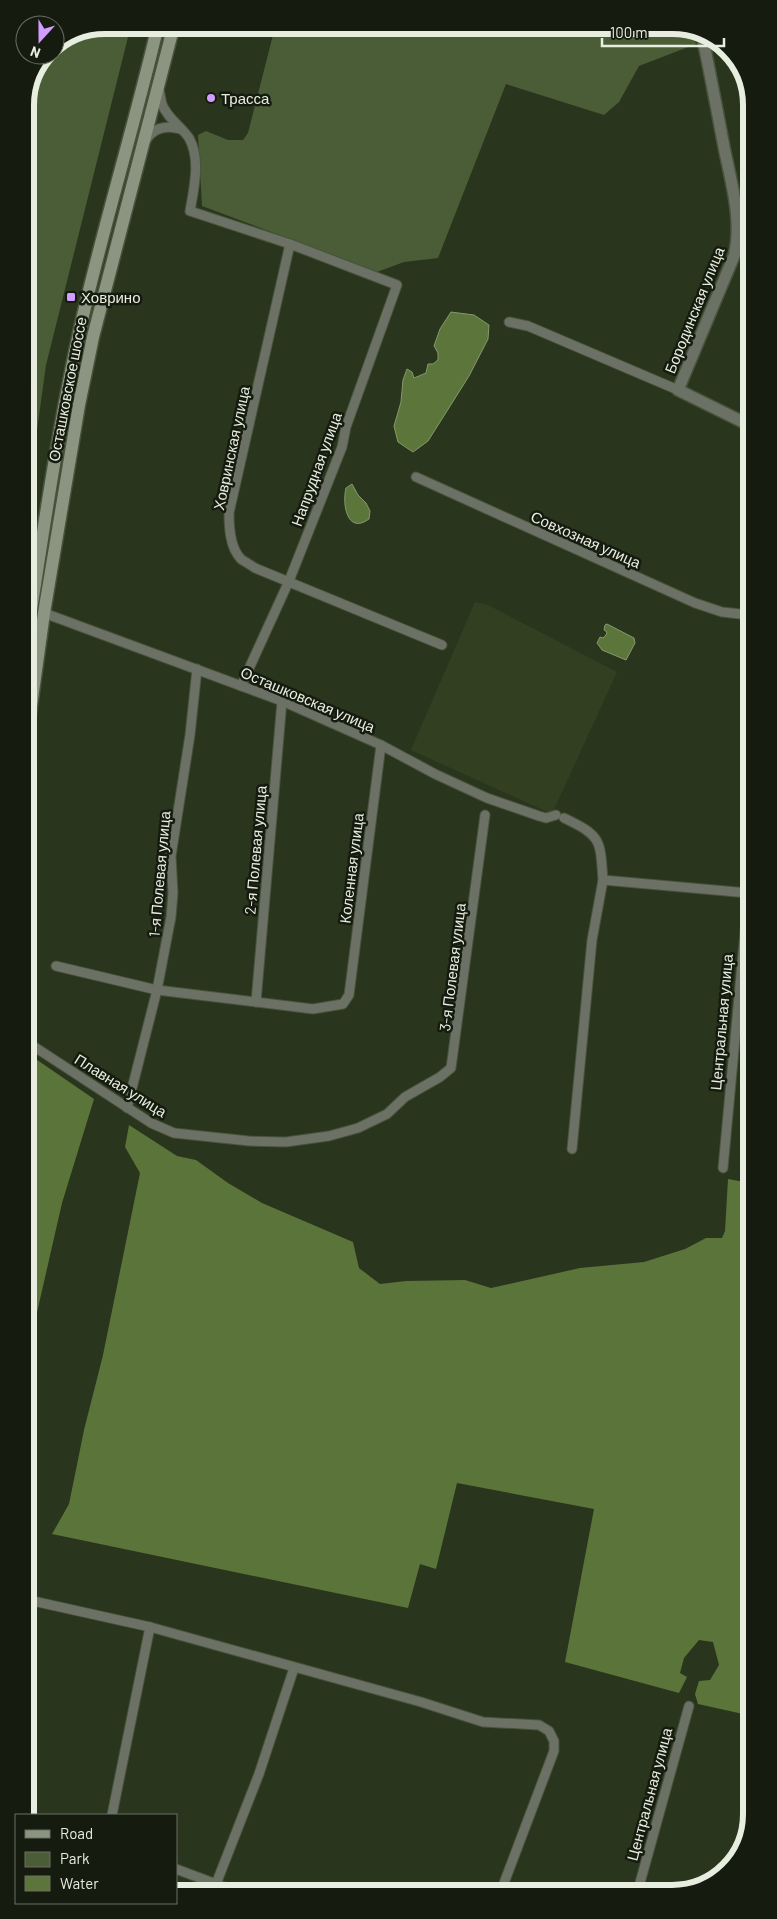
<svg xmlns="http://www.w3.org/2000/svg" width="777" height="1919" font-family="Barlow,sans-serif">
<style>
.built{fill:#324021}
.green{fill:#4b5d36}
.forest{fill:#5b743a}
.water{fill:#5c753b;stroke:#86996c}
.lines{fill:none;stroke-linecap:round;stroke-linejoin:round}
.minor-casing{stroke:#48533c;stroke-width:11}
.tertiary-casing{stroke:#48533c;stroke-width:14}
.secondary-casing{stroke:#48533c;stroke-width:15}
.minor{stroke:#6b7165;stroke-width:9}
.tertiary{stroke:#6b7165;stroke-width:11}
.secondary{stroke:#8c9582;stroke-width:12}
.poi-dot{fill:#d19dfe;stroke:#161b10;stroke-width:2}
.labels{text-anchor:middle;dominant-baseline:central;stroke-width:5;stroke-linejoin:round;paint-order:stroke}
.poi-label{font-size:15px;fill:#e7eedf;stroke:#161b10;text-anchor:start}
.street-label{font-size:15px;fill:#e7eedf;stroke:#161b10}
.rim{fill:none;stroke:#e7eedf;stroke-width:6}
</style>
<rect width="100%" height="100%" fill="#2a351d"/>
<polygon class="built" points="475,602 488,605 617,672 552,814 411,750"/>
<g class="green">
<polygon points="105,25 131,25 46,365 26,510 25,100 45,55 55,55 55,45"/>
<polygon points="266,25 678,25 693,31 696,44 639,66 619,102 604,115 506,84 438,258 404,262 377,272 202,206 198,135 206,131 228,140 243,140 248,133 273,35"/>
</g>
<g class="forest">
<polygon points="27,1053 94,1099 62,1203 28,1352"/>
<polygon points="129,1125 177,1156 196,1160 228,1183 262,1203 353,1242 359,1268 380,1284 406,1281 465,1280 491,1288 580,1268 644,1262 685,1249 706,1238 722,1238 725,1231 728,1179 750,1183 752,1716 698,1704 695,1694 699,1681 710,1680 719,1665 713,1642 699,1640 684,1658 680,1673 687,1677 679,1693 565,1662 594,1509 457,1483 436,1569 420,1564 408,1608 52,1534 69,1504 84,1430 103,1355 140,1173 125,1147"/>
</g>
<g class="water">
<polygon points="451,312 474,315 489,325 488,339 469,376 428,441 413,452 398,442 394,426 401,402 403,380 407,369 412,372 414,378 426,373 428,364 433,364 438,360 438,353 434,346 440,329"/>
<path d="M352,484L358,495L366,503L370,511L369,519C347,535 342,504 346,488Z"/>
<polygon points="607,624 634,638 635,643 626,660 602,650 597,643 600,637 603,638 606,635 607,632 604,630 605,625"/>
</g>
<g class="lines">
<g class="minor-casing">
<g id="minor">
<path d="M159,89C160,94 161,100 162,104C167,118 181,126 189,138C201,159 194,188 190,211L290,244L397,285L346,427L342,447L289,581L241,686"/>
<path d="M146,140C154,127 166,125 180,129"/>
<path d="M290,244L229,513C229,528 230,548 241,559C245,562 251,565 255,568L442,645"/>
<polyline points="509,322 528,326 678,390"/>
<polyline points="416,477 695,603 722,612 749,615"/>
<polyline points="44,613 282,701 381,745 435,774 487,798 539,816 546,818 556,815"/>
<path d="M564,818C602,836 600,840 603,880L748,893"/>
<polyline points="56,966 157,990 313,1009 343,1004 349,995 381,745"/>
<polyline points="256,1002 282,701"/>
<polyline points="27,1042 151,1123 174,1133 249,1141 286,1142 329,1136 358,1128 387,1114 405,1097 440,1077 451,1068 485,815"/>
<polyline points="127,1108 157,990 171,917 173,893 171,856 190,735 197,669"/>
<polyline points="572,1149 592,940 603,880"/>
<polyline points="723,1168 750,878"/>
<polyline points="33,1601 150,1627 421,1702 483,1722 539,1725 549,1731 554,1741 554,1751 501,1891"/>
<polyline points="112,1815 150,1627"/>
<polyline points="176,1869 240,1893"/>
<polyline points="216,1884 259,1774 294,1668"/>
<polyline points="638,1890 689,1706"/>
</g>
</g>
<g class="tertiary-casing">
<path id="tertiary" d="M702,35C710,72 717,110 724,147C731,182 743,221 734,256L678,390L749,425"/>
</g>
<g class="secondary-casing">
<g id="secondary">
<path d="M26,643C42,539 57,435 79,333C102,230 134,128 158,25"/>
<polyline points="27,735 44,613 79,405 93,337 174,25"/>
</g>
</g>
<use href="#minor" class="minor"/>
<use href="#tertiary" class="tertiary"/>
<use href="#secondary" class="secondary"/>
</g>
<g class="poi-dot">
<circle cx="211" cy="98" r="5"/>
<rect x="66" y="292" width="10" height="10" rx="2.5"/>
</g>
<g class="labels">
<g class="poi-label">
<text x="221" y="98">Трасса</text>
<text x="81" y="297">Ховрино</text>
</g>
<g class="street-label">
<text transform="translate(694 310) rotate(-68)">Бородинская улица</text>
<text transform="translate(67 389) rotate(-79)">Осташковское шоссе</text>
<text transform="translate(231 448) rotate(-78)">Ховринская улица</text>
<text transform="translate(316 469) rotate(-70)">Напрудная улица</text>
<text transform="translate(586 539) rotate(24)">Совхозная улица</text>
<text transform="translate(308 699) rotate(23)">Осташковская улица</text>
<text transform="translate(255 850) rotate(-85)">2-я Полевая улица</text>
<text transform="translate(351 868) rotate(-83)">Коленная улица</text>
<text transform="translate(159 874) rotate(-85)">1-я Полевая улица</text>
<text transform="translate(452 967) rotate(-83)">3-я Полевая улица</text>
<text transform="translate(721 1022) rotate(-85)">Центральная улица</text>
<text transform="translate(121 1085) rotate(32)">Плавная улица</text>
<text transform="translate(649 1794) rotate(-75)">Центральная улица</text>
</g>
</g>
<path d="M0 0H777V1919H0ZM105 34H672A71 71 0 0 1 743 105V1814A71 71 0 0 1 672 1885H105A71 71 0 0 1 34 1814V105A71 71 0 0 1 105 34Z" fill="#161b10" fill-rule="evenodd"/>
<path class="rim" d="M105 34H672A71 71 0 0 1 743 105V1814A71 71 0 0 1 672 1885H105A71 71 0 0 1 34 1814V105A71 71 0 0 1 105 34Z"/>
<rect x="15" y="1814" width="162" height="90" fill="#161b10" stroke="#6a6f63"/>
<rect x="25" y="1830" width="25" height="8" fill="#8c9582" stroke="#6a6f63"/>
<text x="60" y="1839" font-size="15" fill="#e7eedf">Road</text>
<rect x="25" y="1852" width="25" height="15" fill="#4b5d36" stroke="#6a6f63"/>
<text x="60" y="1864" font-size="15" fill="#e7eedf">Park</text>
<rect x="25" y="1876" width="25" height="15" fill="#5c753b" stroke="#6a6f63"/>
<text x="60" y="1889" font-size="15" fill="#e7eedf">Water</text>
<g transform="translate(40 40) rotate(201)"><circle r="24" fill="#161b10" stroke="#6a6f63"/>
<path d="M0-4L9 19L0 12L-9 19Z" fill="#d19dfe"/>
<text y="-8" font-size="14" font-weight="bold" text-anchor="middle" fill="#e7eedf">N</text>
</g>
<path d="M602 38v8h122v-8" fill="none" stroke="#e7eedf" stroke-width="2.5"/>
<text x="610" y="38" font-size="15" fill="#e7eedf" stroke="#161b10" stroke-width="4" paint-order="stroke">100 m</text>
</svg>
